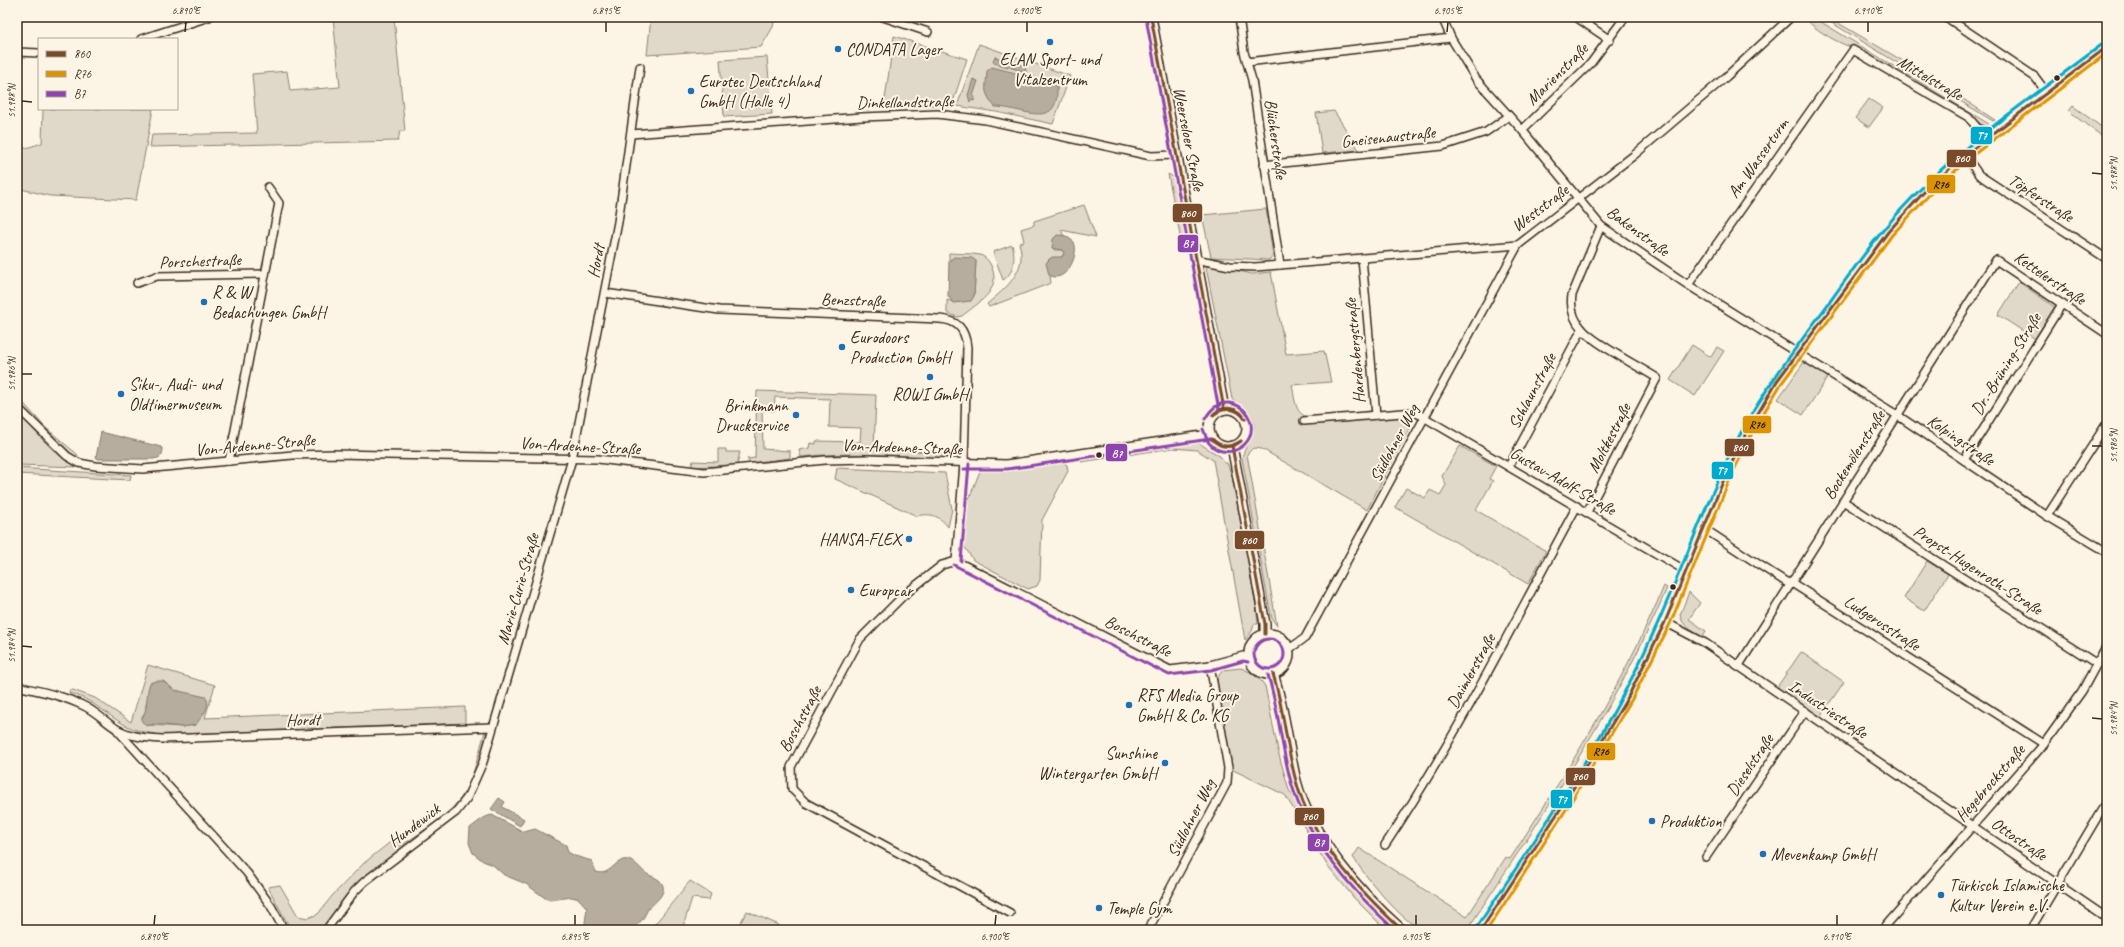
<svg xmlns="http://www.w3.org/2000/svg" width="2124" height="947" font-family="Caveat,sans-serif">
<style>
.green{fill:#e0d8c8;stroke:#8e8173;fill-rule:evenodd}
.water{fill:#b7ad9e;stroke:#85796b}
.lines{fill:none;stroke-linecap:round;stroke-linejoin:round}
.minor-casing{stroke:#3b2a1e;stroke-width:10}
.tertiary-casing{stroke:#3b2a1e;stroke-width:12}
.secondary-casing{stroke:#3b2a1e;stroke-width:13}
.minor{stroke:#fcf5e5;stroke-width:7}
.tertiary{stroke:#fcf5e5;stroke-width:9}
.secondary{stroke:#fcf5e5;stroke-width:10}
.bus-1-casing{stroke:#fcf5e5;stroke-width:6}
.bus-2-casing{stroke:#fcf5e5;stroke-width:6}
.bus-3-casing{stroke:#fcf5e5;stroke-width:6}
.bus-4-casing{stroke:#fcf5e5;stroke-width:6}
.bus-1{stroke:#7a4b2a;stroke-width:3}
.bus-2{stroke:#db9304;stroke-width:3}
.bus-3{stroke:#8e44ad;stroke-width:3}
.bus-4{stroke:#00a9ce;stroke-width:3}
.ticks{fill:none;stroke:#3b2a1e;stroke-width:1.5}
.poi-dot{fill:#1f6fb2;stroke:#fcf5e5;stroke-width:1.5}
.bus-dot{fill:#3b2a1e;stroke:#fcf5e5;stroke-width:1.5}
.labels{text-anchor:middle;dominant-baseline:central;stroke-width:4;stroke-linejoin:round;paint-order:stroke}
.poi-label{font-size:17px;fill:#3b2a1e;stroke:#fcf5e5;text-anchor:start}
.street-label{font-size:17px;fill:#3b2a1e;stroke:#fcf5e5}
.line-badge{stroke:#fcf5e5;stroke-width:1.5}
.badge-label{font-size:11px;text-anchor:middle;font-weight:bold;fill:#fff}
.pale-badge-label{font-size:11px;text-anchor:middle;font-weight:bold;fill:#111}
.neatline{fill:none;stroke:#3b2a1e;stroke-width:1.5}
.ticks-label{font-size:10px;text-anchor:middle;fill:#3b2a1e}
</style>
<rect width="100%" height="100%" fill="#fcf5e5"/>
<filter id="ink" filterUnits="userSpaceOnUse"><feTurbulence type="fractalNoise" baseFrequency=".025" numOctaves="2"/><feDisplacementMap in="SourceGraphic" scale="8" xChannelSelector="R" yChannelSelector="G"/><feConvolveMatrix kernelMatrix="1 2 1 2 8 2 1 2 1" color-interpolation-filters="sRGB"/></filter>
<g filter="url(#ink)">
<g class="green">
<polygon points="333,17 394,17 405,131 400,131 398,141 150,147 152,135 257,133 252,74 287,71 290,91 340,87"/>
<polygon points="651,17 775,17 773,27 761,47 647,55"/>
<path d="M1804,17H1813L1989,124L1986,127L1858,49C1842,46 1814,30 1804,17Z"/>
<polygon points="1822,17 1828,17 1927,75 1995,120 1993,121"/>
<polygon points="894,36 967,59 952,105 884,106"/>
<polygon points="979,44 1070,76 1053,124 996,112 957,106"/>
<polygon points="767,57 772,114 724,117 720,60"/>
<polygon points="1869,99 1883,108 1869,127 1855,118"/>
<polygon points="2073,106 2107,131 2107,140 2072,114 2069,111"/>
<polygon points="43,109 153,109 136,200 50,196 17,188 17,148 26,148 42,143"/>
<polygon points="1334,111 1359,150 1322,153 1316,113"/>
<polygon points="1168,174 1175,178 1188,244 1183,251"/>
<path d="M1084,205L1096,237L1061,230L1064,236L1061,235L1054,250H1062L1064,253L1061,258H1051L1048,260L1051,283L989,307L987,304C1006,288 1028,271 1019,243L1024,241L1021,229L1034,225V221Z"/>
<polygon points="1266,209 1273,255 1269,260 1211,257 1202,215"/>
<path d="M1012,245C1016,257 1014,274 1003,280L993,252Z"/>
<path d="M949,253C959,254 970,253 980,255C986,257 990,262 992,268C1001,291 978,303 962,316L957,317L947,313V300C958,304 964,303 974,296L976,261L951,259L949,261Z"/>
<path d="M1213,265L1252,274L1271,272L1286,354L1324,351L1331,382L1292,385C1295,397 1294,416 1310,417L1303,418L1304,424L1397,417L1406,421L1410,427L1367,510L1262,449L1253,448L1247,454L1277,626L1272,619L1270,611L1242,458C1245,442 1264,430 1247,411C1242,406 1236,405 1232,399L1206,267Z"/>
<polygon points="2019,282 2056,308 2037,340 1998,315"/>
<polygon points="1692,345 1711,357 1717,347 1724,351 1695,396 1670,380"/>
<polygon points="1804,362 1828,377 1803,415 1778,399"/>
<path d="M757,391L876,395L874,449L953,453L949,459C900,456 850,451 801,457L799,450L809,448L810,443L816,444V441L860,442L861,428L829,427L830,399L775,397L774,411L762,410L763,449L790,451V458L750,463L747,459L755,458Z"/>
<polygon points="17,396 45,427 78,455 76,458 17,401"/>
<path d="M17,411C31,427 60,462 79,467L17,465Z"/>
<polygon points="1187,440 1198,440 1199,443 1221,457 1224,463 1227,463 1232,476 1256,605 1258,624 1254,624 1252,631 1245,640 1213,460 1197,450 1173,448 1081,462 1085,456"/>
<polygon points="1460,446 1496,466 1489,479 1493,481 1476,510 1546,551 1528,584 1395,507 1406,488 1425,498 1430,490 1440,495 1446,485 1442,476"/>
<polygon points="718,449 726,449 726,452 740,452 737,465 691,467 693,461 718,462"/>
<polygon points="1054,461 1061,461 1067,465 1068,471 1042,520 1040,580 1037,586 1028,589 973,560 963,544 965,509 980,471"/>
<polygon points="17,468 131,475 130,480 17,474"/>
<path d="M837,468L945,473L952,509L948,527C939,515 930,513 917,516L835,479Z"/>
<polygon points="1927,561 1948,574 1924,611 1904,598"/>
<path d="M1664,586L1667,588C1615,711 1540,819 1467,930C1454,930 1437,933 1424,930C1405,926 1363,874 1353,857L1359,848L1467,917L1506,857L1510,859C1567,771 1624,683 1664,586Z"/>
<path d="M1689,592L1700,603L1689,619L1706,631L1702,637C1693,631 1682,626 1680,615Z"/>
<polygon points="1801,652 1844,682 1820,717 1777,687"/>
<path d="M148,665L215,685L205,718L465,707V723L160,735C148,733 136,731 125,725C105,714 91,698 69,693L70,689L95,698L131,722ZM163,681L174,690L180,691L200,718L195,725L182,727L148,725L141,720L146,710V703Z"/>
<path d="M1240,668C1249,670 1260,678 1265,686L1279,755L1289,790L1341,874L1366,904L1395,930H1387L1383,927L1354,898L1327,865L1285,795L1229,768L1218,697L1217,678L1223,670Z"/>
<path d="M485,732L487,735L486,743L469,792L457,808L366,877L324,930H291L268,887L280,885L298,916L308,918L318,914L332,896L364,863L394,839L401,846C423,830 452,815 466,790C475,772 479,751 485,732Z"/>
<polygon points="690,881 711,894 709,900 692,898 682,930 650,930"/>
<polygon points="747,911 779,925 777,930 743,930 738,927"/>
</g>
<g class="water">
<polygon points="995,57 1025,66 1026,72 994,63 993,60"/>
<path d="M992,67L1051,82L1057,87C1059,132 1022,107 995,107C982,90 986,91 987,71Z"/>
<polygon points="973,79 978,81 973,96 975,97 974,101 971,100 970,102 968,95"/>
<path d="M1057,235L1066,236L1074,242C1080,255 1065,285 1049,275L1046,263L1052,257H1062L1064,253L1062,250L1052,248L1053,239Z"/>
<polygon points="954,257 972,258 976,261 974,296 971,301 953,303 948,296 949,261"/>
<path d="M101,432L161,447L163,450C162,457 160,458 153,459H98L96,457Z"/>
<path d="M155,681H163L174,690L206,697C211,707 202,717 195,725L182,727L154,724L146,726L141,720C149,709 145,696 150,683Z"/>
<polygon points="499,798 505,802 502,807 524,819 520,826 491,809"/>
<path d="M492,815L524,832L535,829L566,845L568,852L575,856L592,861L596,872C609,876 612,864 623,860C631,858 638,865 643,871C648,876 654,876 659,880C671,891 655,902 648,909C646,913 644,917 642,920C639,924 634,926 631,930H584L587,908L579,899L572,897L550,900L545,898L526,884L504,875L493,865L483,861L473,853L469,843L470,828C477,823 484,816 492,815Z"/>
</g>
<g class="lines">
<g class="minor-casing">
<g id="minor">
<polyline points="883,17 928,32"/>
<polyline points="1239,17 1244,52 1252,80 1280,265"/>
<polyline points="1442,17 1451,38 1476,79 1522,130 1601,226 1688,285 1897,415 2047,516 2107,552"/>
<polyline points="1576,17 1610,40"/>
<polyline points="1946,17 2035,77 2047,93"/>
<polyline points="141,39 209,17"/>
<polyline points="17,52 39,53"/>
<polyline points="1247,62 1451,38"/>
<polyline points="1522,130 1591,63 1625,17"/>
<polyline points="631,134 862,117 937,114 986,120 1151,156 1176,155"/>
<polyline points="1965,155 1979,175 2107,259"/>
<polyline points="1264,165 1443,146 1486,132 1509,116"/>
<polyline points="1362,258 1376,415"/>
<polyline points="1195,259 1230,266 1255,267 1518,245 1633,156 1727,76 1791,17"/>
<polyline points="137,283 157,276 265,274"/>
<polyline points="1688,285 1853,50 1968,117 1987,139"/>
<path d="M605,293L719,310L939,319C958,320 965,329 967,347L964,464L956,561"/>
<polyline points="17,407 67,456 79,463 95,466 143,469 293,455 334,454 598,459 704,472 825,460 867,459 1006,464 1209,434"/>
<polyline points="1304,421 1415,412 1686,571"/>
<polyline points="1964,460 2062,304"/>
<polyline points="229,461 279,203 268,187"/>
<polyline points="1509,466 1582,329"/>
<polyline points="1843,501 2097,664"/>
<path d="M1587,512L1657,378C1638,366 1595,344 1582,329C1573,319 1570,308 1572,295L1601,226"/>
<polyline points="2047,516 2107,423"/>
<polyline points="1703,528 1786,582 1792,583 2044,744"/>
<polyline points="1665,622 1705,643 2107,918"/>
<polyline points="1289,649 1305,638 1518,245"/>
<polyline points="1738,667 1996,260 2107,334"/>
<path d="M17,686C39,691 61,695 82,705C96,711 105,722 117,729C131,737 146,738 162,739L493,727"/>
<polyline points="118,731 247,873 271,906 284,930"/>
<path d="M1385,845C1457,737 1515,620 1577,506"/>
<polyline points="1706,857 1805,711"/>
<polyline points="1010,913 806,803 792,789 791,767 860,639 904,595 942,565 956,561 1170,670 1210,665 1243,656 1249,657"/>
<polyline points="326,930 354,892 364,882 456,812 467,798 483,762 572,459 618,222 640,67"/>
<polyline points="1148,930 1227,783 1228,768 1210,665"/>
<polyline points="1882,930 2044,744 2082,691 2107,645"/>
<polyline points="2030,930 2104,806"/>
</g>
</g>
<g class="tertiary-casing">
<g id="tertiary">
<polyline points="1151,17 1224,409"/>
<circle cx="1228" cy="428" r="19"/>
<polyline points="1232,446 1265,624 1265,634"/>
<circle cx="1269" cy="654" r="20"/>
<path d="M1273,674C1284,706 1288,747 1296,781C1311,837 1360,893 1402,930"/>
</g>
</g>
<g class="secondary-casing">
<polyline id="secondary" points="1481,930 1565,802 1628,697 1665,622 1727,472 1750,427 1777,381 1888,232 1925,191 1965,155 2107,47"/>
</g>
<use href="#minor" class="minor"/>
<use href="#tertiary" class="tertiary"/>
<use href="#secondary" class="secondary"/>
<g class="bus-1-casing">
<g id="bus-1">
<polyline points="1151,17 1224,409"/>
<path d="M1213,415C1222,404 1239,407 1245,419"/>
<path d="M1213,415C1223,407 1237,407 1245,419"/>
<path d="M1212,439C1222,448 1230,448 1241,441"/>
<path d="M1212,439C1220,448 1232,449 1241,441"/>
<polyline points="1232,446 1265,624 1265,634"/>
<path d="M1273,674C1284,709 1286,746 1296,781C1312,841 1358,889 1402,930"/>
<polyline points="1481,930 1565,802 1628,697 1665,622 1727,472 1750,427 1777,381 1888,232 1925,191 1965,155 2107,47"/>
</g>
</g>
<g class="bus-2-casing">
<polyline id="bus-2" points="1487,930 1569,805 1632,699 1670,624 1732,474 1754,429 1781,384 1892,235 1929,195 1968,159 2107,53"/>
</g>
<g class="bus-3-casing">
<g id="bus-3">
<polyline points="1146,18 1219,410"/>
<path d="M1203,429C1205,433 1206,439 1209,443C1228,465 1264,441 1247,414C1243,408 1237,404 1229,403C1218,402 1210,410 1205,419"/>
<polyline points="964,469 1007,469 1210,439"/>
<polyline points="961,561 969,464"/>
<polyline points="954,565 1169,675 1211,670 1243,661 1248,662"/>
<circle cx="1269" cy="654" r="15"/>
<path d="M1268,675C1279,711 1281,747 1291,782C1308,841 1351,890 1395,930"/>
</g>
</g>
<g class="bus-4-casing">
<path id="bus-4" d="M1477,927C1527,851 1581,775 1624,693C1662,622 1689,545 1722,471C1750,408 1788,358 1829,303C1847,278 1865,252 1885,228C1946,154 2028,101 2104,43"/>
</g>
<use href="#bus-1" class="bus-1"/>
<use href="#bus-2" class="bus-2"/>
<use href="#bus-3" class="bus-3"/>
<use href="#bus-4" class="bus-4"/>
</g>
</g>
<path class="ticks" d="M185,32L186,22M606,32V22M1027,32V22M1447,32L1448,22M1868,32V22M22,101L32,102M2092,173L2102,174M22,374H32M2092,446H2102M22,646L32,647M2092,718L2102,719M154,925L155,915M575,925V915M995,925L996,915M1416,925V915M1837,925V915"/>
<g class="poi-dot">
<circle cx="1050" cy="42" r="4"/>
<circle cx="838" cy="49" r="4"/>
<circle cx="691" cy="91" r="4"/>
<circle cx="204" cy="302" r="4"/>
<circle cx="842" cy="347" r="4"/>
<circle cx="930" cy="377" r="4"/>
<circle cx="121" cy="394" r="4"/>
<circle cx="796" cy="415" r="4"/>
<circle cx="909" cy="539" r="4"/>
<circle cx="851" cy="590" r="4"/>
<circle cx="1129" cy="705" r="4"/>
<circle cx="1165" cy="763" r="4"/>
<circle cx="1652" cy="821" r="4"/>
<circle cx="1763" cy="854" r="4"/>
<circle cx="1941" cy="895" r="4"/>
<circle cx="1099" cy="908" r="4"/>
</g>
<g class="bus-dot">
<circle cx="2057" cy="78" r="3.5"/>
<circle cx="1099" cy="455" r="3.5"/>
<circle cx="1673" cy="587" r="3.5"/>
</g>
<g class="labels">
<g class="poi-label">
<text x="846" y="49">CONDATA Lager</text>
<text x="1050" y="59" text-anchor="middle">ELAN Sport- und<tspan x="1050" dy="20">Vitalzentrum</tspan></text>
<text x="699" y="81">Eurotec Deutschland<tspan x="699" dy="20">GmbH (Halle 4)</tspan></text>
<text x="212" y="292">R &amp; W<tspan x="212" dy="20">Bedachungen GmbH</tspan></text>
<text x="850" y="337">Eurodoors<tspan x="850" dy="20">Production GmbH</tspan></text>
<text x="129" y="384">Siku-, Audi- und<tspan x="129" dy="20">Oldtimermuseum</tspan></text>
<text x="930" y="394" text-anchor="middle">ROWI GmbH</text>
<text x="788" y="405" text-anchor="end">Brinkmann<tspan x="788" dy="20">Druckservice</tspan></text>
<text x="901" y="539" text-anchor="end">HANSA-FLEX</text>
<text x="859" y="590">Europcar</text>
<text x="1137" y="695">RFS Media Group<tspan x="1137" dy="20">GmbH &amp; Co. KG</tspan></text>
<text x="1157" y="753" text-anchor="end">Sunshine<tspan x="1157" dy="20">Wintergarten GmbH</tspan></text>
<text x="1660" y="821">Produktion</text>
<text x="1771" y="854">Mevenkamp GmbH</text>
<text x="1949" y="885">Türkisch Islamische<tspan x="1949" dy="20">Kultur Verein e.V.</tspan></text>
<text x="1107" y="908">Temple Gym</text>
</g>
<g class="street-label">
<text transform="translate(1557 74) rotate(-45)">Marienstraße</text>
<text transform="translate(1930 78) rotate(30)">Mittelstraße</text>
<text transform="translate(905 102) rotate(-1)">Dinkellandstraße</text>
<text transform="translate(1388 137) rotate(-6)">Gneisenaustraße</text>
<text transform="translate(1189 139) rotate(79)">Weerseloer Straße</text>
<text transform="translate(1276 139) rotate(82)">Blücherstraße</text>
<text transform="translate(1758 158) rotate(-55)">Am Wasserturm</text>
<text transform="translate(2041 198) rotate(33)">Töpferstraße</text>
<text transform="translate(1540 208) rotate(-37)">Weststraße</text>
<text transform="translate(1638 231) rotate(36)">Bakenstraße</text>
<text transform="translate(200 261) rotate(-2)">Porschestraße</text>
<text transform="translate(596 261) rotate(-79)">Hordt</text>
<text transform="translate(2050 278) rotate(34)">Kettelerstraße</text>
<text transform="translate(853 300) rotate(2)">Benzstraße</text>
<text transform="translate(1355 351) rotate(-95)">Hardenbergstraße</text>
<text transform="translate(2006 364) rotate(-58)">Dr.-Brüning-Straße</text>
<text transform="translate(1532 391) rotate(-62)">Schlaunstraße</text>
<text transform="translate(1609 438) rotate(-63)">Moltkestraße</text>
<text transform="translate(1961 440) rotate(34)">Kolpingstraße</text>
<text transform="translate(1394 443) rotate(-62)">Südlohner Weg</text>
<text transform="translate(255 445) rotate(-5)">Von-Ardenne-Straße</text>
<text transform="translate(580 446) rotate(3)">Von-Ardenne-Straße</text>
<text transform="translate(902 447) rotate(2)">Von-Ardenne-Straße</text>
<text transform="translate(1854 455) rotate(-58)">Bockemölenstraße</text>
<text transform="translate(1563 481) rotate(30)">Gustav-Adolf-Straße</text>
<text transform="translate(1978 570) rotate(33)">Propst-Hugenroth-Straße</text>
<text transform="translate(518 589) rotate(-74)">Marie-Curie-Straße</text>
<text transform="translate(1882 623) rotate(33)">Ludgerusstraße</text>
<text transform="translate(1138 636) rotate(27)">Boschstraße</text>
<text transform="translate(1471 671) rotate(-61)">Daimlerstraße</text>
<text transform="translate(1828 709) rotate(34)">Industriestraße</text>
<text transform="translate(800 719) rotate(-62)">Boschstraße</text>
<text transform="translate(303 720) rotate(-2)">Hordt</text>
<text transform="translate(1750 765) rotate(-56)">Dieselstraße</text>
<text transform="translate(1990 783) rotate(-49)">Hegebrockstraße</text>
<text transform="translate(1191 818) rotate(-63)">Südlohner Weg</text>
<text transform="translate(414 825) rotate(-37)">Hundewick</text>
<text transform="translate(2019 839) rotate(34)">Ottostraße</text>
</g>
</g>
<g class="line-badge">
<rect x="1970" y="126" width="23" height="19" rx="4" fill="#00a9ce"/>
<rect x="1946" y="149" width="31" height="19" rx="4" fill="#7a4b2a"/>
<rect x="1926" y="174" width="30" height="20" rx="4" fill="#db9304"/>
<rect x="1172" y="203" width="31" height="20" rx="4" fill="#7a4b2a"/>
<rect x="1177" y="234" width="22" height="19" rx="4" fill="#8e44ad"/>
<rect x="1742" y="415" width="30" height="19" rx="4" fill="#db9304"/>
<rect x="1724" y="438" width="31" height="19" rx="4" fill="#7a4b2a"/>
<rect x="1105" y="443" width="23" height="19" rx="4" fill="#8e44ad"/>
<rect x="1711" y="461" width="23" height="19" rx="4" fill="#00a9ce"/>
<rect x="1234" y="530" width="31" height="20" rx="4" fill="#7a4b2a"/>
<rect x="1586" y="742" width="30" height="19" rx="4" fill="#db9304"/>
<rect x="1565" y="767" width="31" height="19" rx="4" fill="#7a4b2a"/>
<rect x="1550" y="789" width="23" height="20" rx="4" fill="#00a9ce"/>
<rect x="1294" y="807" width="31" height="19" rx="4" fill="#7a4b2a"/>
<rect x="1307" y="833" width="23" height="19" rx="4" fill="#8e44ad"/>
</g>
<g class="badge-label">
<text x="1982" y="139">T7</text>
<text x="1962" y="162">860</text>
<text x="1188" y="217">860</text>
<text x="1188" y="247">B7</text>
<text x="1740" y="451">860</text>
<text x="1117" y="457">B7</text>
<text x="1722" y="474">T7</text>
<text x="1249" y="544">860</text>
<text x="1580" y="780">860</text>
<text x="1562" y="803">T7</text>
<text x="1310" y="820">860</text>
<text x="1319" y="846">B7</text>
</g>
<g class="pale-badge-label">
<text x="1941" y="188">R76</text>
<text x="1757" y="428">R76</text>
<text x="1601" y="755">R76</text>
</g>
<rect width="2124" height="947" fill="none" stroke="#fcf5e5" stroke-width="44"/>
<rect x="38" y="38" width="140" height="72" fill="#fcf5e5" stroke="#afa495"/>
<rect x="46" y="51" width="20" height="6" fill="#7a4b2a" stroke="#afa495"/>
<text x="74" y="58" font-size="12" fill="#3b2a1e">860</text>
<rect x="46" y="71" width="20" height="6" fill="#db9304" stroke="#afa495"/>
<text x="74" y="78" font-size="12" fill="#3b2a1e">R76</text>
<rect x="46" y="91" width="20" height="6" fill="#8e44ad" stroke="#afa495"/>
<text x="74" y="98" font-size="12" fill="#3b2a1e">B7</text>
<rect x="22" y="22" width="2080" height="903" class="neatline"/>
<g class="ticks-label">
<text x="186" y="14">6.890°E</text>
<text x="606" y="14">6.895°E</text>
<text x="1027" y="14">6.900°E</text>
<text x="1448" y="14">6.905°E</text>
<text x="1868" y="14">6.910°E</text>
<text transform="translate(11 101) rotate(-90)" y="4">51.988°N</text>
<text transform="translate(2113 174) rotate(-90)" y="4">51.988°N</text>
<text transform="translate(11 374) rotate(-90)" y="4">51.986°N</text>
<text transform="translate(2113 446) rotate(-90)" y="4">51.986°N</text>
<text transform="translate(11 646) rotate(-90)" y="4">51.984°N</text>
<text transform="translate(2113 719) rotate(-90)" y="4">51.984°N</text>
<text x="154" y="940">6.890°E</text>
<text x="575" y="940">6.895°E</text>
<text x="995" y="940">6.900°E</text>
<text x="1416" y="940">6.905°E</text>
<text x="1837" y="940">6.910°E</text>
</g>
</svg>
